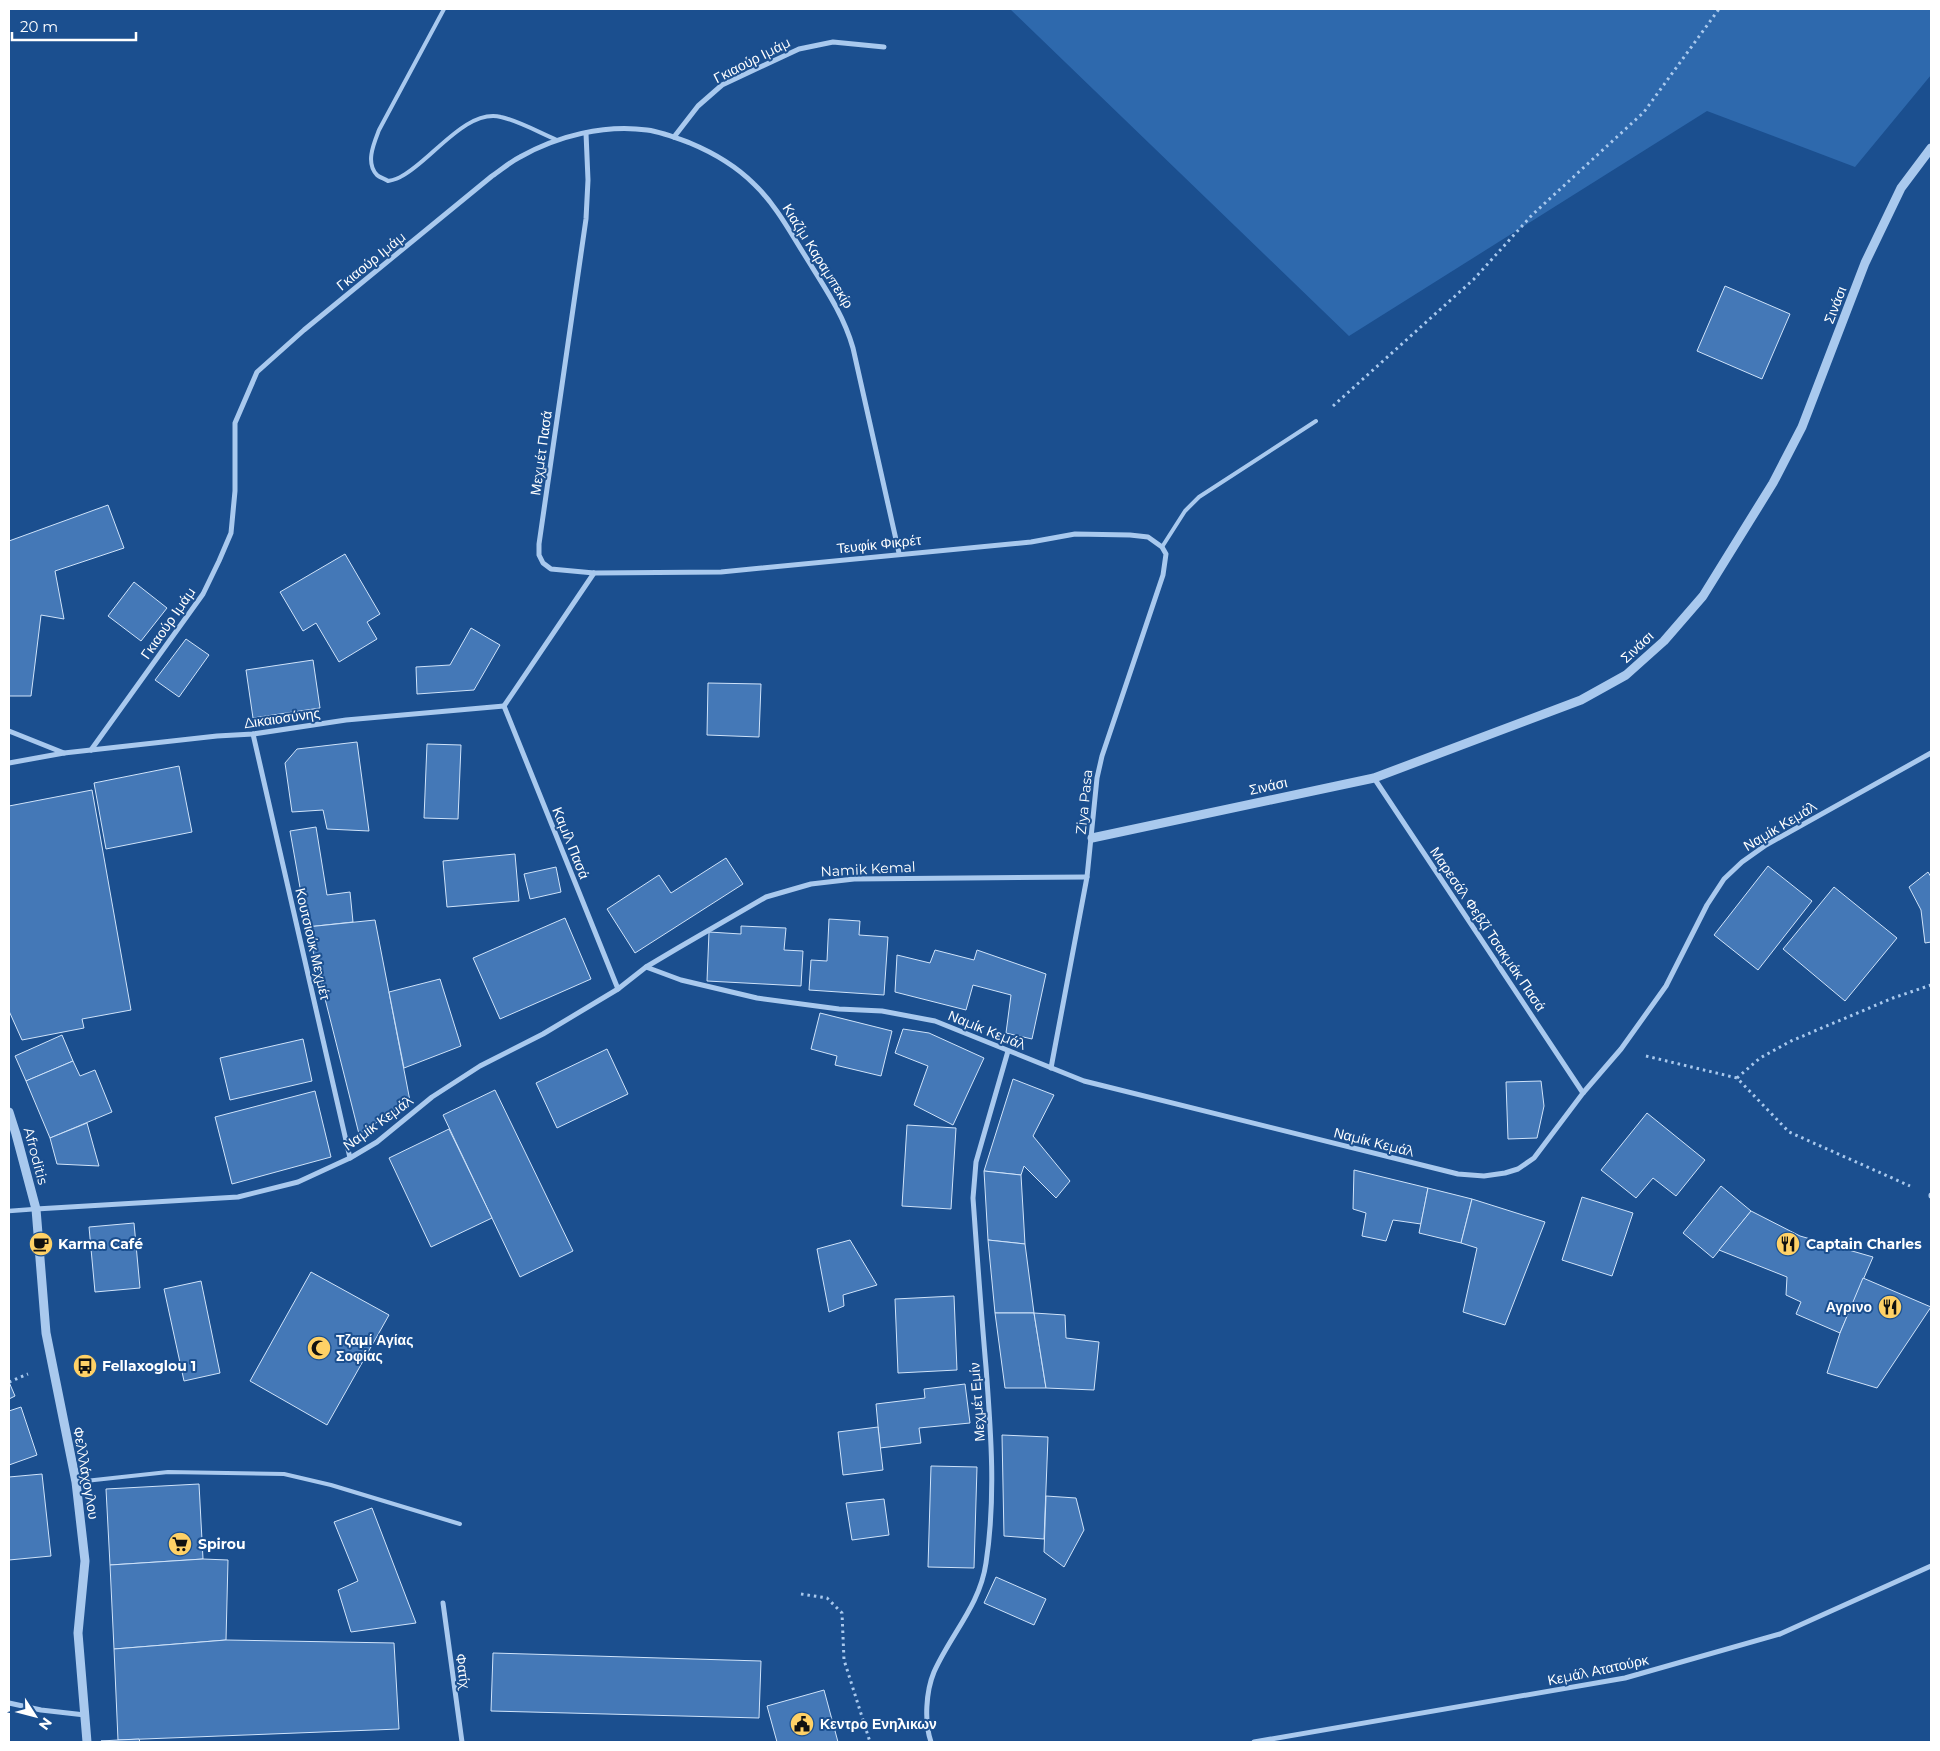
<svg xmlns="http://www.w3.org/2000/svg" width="1940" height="1751" font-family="Montserrat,sans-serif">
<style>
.green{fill:#2e69ad}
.building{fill:#4478b7;stroke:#cfe3fa}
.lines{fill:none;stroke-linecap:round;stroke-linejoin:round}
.path{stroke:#a9c9ee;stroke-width:3;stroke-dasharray:2.5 4;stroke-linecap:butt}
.service{stroke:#a9c9ee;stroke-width:4}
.pedestrian{stroke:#a9c9ee;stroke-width:4.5}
.minor{stroke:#a9c9ee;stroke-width:5}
.tertiary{stroke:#a9c9ee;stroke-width:9}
.labels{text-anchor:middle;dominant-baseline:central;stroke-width:4;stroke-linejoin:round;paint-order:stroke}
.street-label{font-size:14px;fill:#fff;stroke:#1b4f8f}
.poi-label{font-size:14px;font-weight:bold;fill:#fff;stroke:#1b4f8f;text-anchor:start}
</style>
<rect width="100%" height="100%" fill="#1b4f8f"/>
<polygon class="green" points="1010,9 1931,9 1931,75 1855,167 1707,111 1349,336"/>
<g class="building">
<polygon points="1725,286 1790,314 1762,379 1697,351"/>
<polygon points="108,505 124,548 55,571 64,619 41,615 31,696 9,696 9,541"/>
<polygon points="345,554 380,614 367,622 377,639 339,662 316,623 303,631 280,592"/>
<polygon points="134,582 167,608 141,641 108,616"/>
<polygon points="471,628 500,645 474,690 417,694 416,667 450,665"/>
<polygon points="186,639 209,655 179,697 155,680"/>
<polygon points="313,660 320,708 253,718 246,670"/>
<polygon points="708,683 761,684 759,737 707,735"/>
<polygon points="357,742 369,831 327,829 323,810 292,812 285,763 297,749"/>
<polygon points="427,744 461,745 458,819 424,818"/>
<polygon points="179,766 192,832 106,849 94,783"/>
<polygon points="92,790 131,1010 82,1019 84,1028 22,1040 9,1011 9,806"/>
<polygon points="316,827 327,895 350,892 353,922 307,927 290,831"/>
<polygon points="515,854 519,901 447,907 443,861"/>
<polygon points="726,858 743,884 635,953 607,909 659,875 671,893"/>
<polygon points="1768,866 1812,901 1758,970 1714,935"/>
<polygon points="556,867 561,892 530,899 524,874"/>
<polygon points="1928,872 1931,877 1931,942 1925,943 1921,910 1909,887"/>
<polygon points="1834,887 1897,938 1845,1001 1783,949"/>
<polygon points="565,918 591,979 500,1019 473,958"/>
<polygon points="829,919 860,921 859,935 888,937 884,995 809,990 811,960 827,961"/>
<polygon points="375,920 410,1101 359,1134 307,927"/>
<polygon points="741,926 786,928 784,950 803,951 801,986 707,981 709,932 741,934"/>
<polygon points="935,950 974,960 977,950 1046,974 1032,1039 1006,1033 1011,995 973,985 966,1010 895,992 897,955 930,963"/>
<polygon points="440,979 461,1046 404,1068 389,992"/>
<polygon points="820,1013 892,1031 881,1076 835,1065 837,1056 811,1049"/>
<polygon points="903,1029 929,1033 984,1058 953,1125 914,1105 928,1066 895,1053"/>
<polygon points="62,1035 73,1061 26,1081 15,1056"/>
<polygon points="303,1039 312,1081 230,1100 220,1058"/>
<polygon points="607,1049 628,1094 557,1128 536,1083"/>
<polygon points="73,1061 80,1076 95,1070 112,1112 50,1138 26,1081"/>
<polygon points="1013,1079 1054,1095 1033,1136 1070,1181 1056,1198 1024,1166 1021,1175 984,1171"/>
<polygon points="1541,1081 1544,1106 1537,1138 1508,1139 1506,1082"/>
<polygon points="495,1090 573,1251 520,1277 443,1115"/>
<polygon points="315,1091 331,1157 232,1184 215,1117"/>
<polygon points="1647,1113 1705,1160 1676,1196 1653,1178 1636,1198 1601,1170"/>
<polygon points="87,1123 99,1166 57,1164 50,1138"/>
<polygon points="907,1125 956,1128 951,1209 902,1206"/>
<polygon points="449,1129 492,1218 431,1247 389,1158"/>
<polygon points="1354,1170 1428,1188 1421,1224 1393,1220 1386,1241 1362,1236 1366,1213 1353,1209"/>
<polygon points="984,1171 1021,1175 1025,1244 988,1240"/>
<polygon points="1721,1186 1751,1211 1713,1258 1683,1233"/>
<polygon points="1428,1188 1472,1199 1461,1243 1419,1233"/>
<polygon points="1582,1197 1633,1213 1612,1276 1562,1260"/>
<polygon points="1472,1199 1545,1222 1505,1325 1463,1312 1477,1248 1461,1243"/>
<polygon points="1751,1211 1800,1236 1873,1257 1840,1333 1796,1314 1801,1302 1786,1295 1787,1277 1719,1250"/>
<polygon points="134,1223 140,1288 95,1292 89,1227"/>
<polygon points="850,1240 877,1285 843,1295 844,1306 829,1312 817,1249"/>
<polygon points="988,1240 1025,1244 1034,1313 995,1313"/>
<polygon points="311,1272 389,1315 327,1425 250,1381"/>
<polygon points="1863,1278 1931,1307 1877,1388 1827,1373 1840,1333"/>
<polygon points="201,1281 220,1373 184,1381 164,1289"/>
<polygon points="954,1296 957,1370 898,1373 895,1299"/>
<polygon points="995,1313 1034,1313 1046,1388 1005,1388"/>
<polygon points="1034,1313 1065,1315 1066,1338 1099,1342 1094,1390 1046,1388"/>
<polygon points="9,1382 15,1396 9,1399"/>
<polygon points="965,1384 970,1423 919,1428 921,1443 880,1448 876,1404 925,1398 924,1389"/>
<polygon points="21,1407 37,1455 9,1465 9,1411"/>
<polygon points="878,1427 883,1470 843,1475 838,1432"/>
<polygon points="1002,1435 1048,1437 1044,1539 1004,1536"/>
<polygon points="931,1466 977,1467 974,1568 928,1567"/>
<polygon points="42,1474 51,1556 9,1560 9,1477"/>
<polygon points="199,1484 203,1559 110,1565 106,1489"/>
<polygon points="1046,1496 1076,1498 1084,1530 1064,1567 1044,1552"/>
<polygon points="884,1499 889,1535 852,1540 846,1503"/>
<polygon points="372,1508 416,1623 351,1632 338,1590 358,1581 334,1522"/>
<polygon points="203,1559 228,1560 226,1640 114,1649 110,1565"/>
<polygon points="996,1577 1046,1599 1034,1625 984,1603"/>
<polygon points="226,1640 394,1643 399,1729 118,1740 114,1649"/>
<polygon points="493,1653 761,1661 759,1718 491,1711"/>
<polygon points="824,1690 838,1742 777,1742 767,1706"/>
<polygon points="139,1739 140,1742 101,1741 118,1740"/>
</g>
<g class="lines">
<g class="path">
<polyline points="1333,406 1474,279 1532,215 1644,112 1719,9"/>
<polyline points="1646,1056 1737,1078 1789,1132 1910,1186"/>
<polyline points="1737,1078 1760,1058 1791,1041 1893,998 1931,985"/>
<polyline points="9,1382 28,1374"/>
<polyline points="801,1594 827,1598 842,1613 844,1660 870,1742"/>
</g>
<g class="service">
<path d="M444,9L379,130C374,143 365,163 377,175C379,177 385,179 388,181C393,180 398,179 402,176C431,161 466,108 501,117C519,121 540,133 557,140"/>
<polyline points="1162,547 1185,511 1199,497 1316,421"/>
<polyline points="76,1482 168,1472 284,1474 331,1485 460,1524"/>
</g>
<polyline class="pedestrian" points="9,1211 36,1209"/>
<g class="minor">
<polyline points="586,133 588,180 586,219 539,544 539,555 543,563 551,569 594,573 721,572 1031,542 1075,534 1130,535 1148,537 1162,547 1166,554 1163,575 1102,756 1097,778 1087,877 1051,1068"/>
<polyline points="674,137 698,106 722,85 799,49 833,42 884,47"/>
<polyline points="504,706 618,989"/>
<polyline points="504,706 594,573"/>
<polyline points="9,731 64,753"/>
<polyline points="253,734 350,1158"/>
<path d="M91,750L203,594L219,561L231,533L235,491V423L257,372L304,330L492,176C501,170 510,162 520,157C557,136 605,124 647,130C662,132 677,138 690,143C714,153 736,166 754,184C775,204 789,230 804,254C823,285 843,313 853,348L899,553"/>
<polyline points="9,763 64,753 217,736 253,734 346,720 504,706"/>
<polyline points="1374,778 1583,1093"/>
<polyline points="646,967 681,980 757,998 839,1009 882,1011 935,1021 1084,1081 1458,1174 1484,1176 1505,1173 1518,1169 1534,1158 1583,1093 1621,1049 1666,986 1707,905 1724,879 1742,862 1766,845 1931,753"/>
<polyline points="1931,1195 1931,1196"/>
<polyline points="36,1209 238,1197 298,1182 350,1158 377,1142 432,1097 480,1066 543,1034 618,989 646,967 678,948 766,897 811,884 854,879 1087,877"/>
<polyline points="443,1603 462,1742"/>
<polyline points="9,1703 41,1710 85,1715"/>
<path d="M931,1742C924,1722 926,1691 934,1672C951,1634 980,1605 986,1563C996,1498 991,1433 986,1367C981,1311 977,1254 973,1198L976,1162L1008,1051"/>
<polyline points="1254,1742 1625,1678 1780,1634 1931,1566"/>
</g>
<g class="tertiary">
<polyline points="1092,838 1374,778 1581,700 1626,675 1664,641 1703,596 1773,483 1802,427 1865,263 1901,188 1931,148"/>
<polyline points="9,1112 16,1134 36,1209 46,1333 76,1482 85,1561 78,1633 87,1742"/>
</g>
</g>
<defs>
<g id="cafe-disc" transform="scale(1.25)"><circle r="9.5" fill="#ffd166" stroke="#1b4f8f"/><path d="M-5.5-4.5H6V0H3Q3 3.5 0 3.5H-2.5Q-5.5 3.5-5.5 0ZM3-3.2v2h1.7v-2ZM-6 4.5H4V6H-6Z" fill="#111"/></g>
<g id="restaurant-disc" transform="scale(1.25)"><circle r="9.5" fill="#ffd166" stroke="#1b4f8f"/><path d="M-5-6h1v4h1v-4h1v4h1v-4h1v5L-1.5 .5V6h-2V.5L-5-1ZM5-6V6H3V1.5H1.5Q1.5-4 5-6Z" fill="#111"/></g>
<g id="mosque-disc" transform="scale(1.25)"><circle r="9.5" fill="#ffd166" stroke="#1b4f8f"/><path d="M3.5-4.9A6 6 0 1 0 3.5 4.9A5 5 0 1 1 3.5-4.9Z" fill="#111"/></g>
<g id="bus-disc" transform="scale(1.25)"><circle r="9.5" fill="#ffd166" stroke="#1b4f8f"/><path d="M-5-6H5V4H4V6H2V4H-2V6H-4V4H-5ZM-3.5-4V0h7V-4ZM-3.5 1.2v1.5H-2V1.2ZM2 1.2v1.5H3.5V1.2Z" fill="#111"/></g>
<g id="supermarket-disc" transform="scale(1.25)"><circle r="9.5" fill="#ffd166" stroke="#1b4f8f"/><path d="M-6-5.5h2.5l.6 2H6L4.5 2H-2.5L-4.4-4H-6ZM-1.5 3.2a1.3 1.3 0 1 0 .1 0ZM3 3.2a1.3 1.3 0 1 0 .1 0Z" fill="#111"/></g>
<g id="civic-disc" transform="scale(1.25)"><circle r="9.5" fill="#ffd166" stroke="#1b4f8f"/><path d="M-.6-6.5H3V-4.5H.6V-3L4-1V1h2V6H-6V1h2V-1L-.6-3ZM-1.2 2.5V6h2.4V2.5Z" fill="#111"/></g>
</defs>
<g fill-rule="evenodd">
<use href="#cafe-disc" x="41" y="1244"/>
<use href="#restaurant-disc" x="1788" y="1244"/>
<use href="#restaurant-disc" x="1890" y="1307"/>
<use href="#mosque-disc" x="319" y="1348"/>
<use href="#bus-disc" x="85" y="1366"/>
<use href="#supermarket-disc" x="180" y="1544"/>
<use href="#civic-disc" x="802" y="1724"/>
</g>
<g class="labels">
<g class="street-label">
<text transform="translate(752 60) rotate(-27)">Γκιαούρ Ιμάμ</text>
<text transform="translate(818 256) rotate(58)">Κιαζίμ Καραμπεκίρ</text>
<text transform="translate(371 261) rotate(-39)">Γκιαούρ Ιμάμ</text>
<text transform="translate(1835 305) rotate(-69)">Σινάσι</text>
<text transform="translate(541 453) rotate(-82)">Μεχμέτ Πασά</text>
<text transform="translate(879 544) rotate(-6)">Τευφίκ Φικρέτ</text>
<text transform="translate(168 623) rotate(-55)">Γκιαούρ Ιμάμ</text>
<text transform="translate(1637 647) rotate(-43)">Σινάσι</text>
<text transform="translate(282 718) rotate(-8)">Δικαιοσύνης</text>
<text transform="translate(1268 786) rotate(-12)">Σινάσι</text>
<text transform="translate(1084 802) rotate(-84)">Ziya Pasa</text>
<text transform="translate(1780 826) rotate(-31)">Ναμίκ Κεμάλ</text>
<text transform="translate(571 843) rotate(68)">Καμίλ Πασά</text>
<text transform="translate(868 869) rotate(-3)">Namik Kemal</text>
<text transform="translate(1488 929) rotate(56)">Μαρεσάλ Φεβζί Τσακμάκ Πασά</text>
<text transform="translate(313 944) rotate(77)">Κουτσιούκ Μεχμέτ</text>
<text transform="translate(987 1030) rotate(22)">Ναμίκ Κεμάλ</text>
<text transform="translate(378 1123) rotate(-36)">Ναμίκ Κεμάλ</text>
<text transform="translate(1374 1142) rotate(14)">Ναμίκ Κεμάλ</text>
<text transform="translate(36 1156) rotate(75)">Afroditis</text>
<text transform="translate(977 1402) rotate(-94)">Μεχμέτ Εμίν</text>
<text transform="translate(86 1473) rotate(80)">Φελλλάχογλου</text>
<text transform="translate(1598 1670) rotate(-12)">Κεμάλ Ατατούρκ</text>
<text transform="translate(463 1671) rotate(82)">Φατίχ</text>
</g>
<g class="poi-label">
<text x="58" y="1244">Karma Café</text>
<text x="1806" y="1244">Captain Charles</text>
<text x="1872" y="1307" text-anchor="end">Αγρινο</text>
<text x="336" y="1340">Τζαμί Αγίας<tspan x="336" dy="16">Σοφίας</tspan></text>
<text x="102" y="1366">Fellaxoglou 1</text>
<text x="198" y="1544">Spirou</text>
<text x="820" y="1724">Κεντρο Ενηλικων</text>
</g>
</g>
<rect width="1940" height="1751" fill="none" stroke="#ffffff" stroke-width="20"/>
<g transform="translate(35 1716) rotate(126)" stroke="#1b4f8f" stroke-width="4" paint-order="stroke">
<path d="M0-4L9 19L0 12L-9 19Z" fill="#ffffff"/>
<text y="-8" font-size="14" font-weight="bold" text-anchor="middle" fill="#ffffff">N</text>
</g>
<path d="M12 32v8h124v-8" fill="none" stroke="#ffffff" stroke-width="2.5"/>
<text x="20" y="32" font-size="15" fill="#ffffff" stroke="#1b4f8f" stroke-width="4" paint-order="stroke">20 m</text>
</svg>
